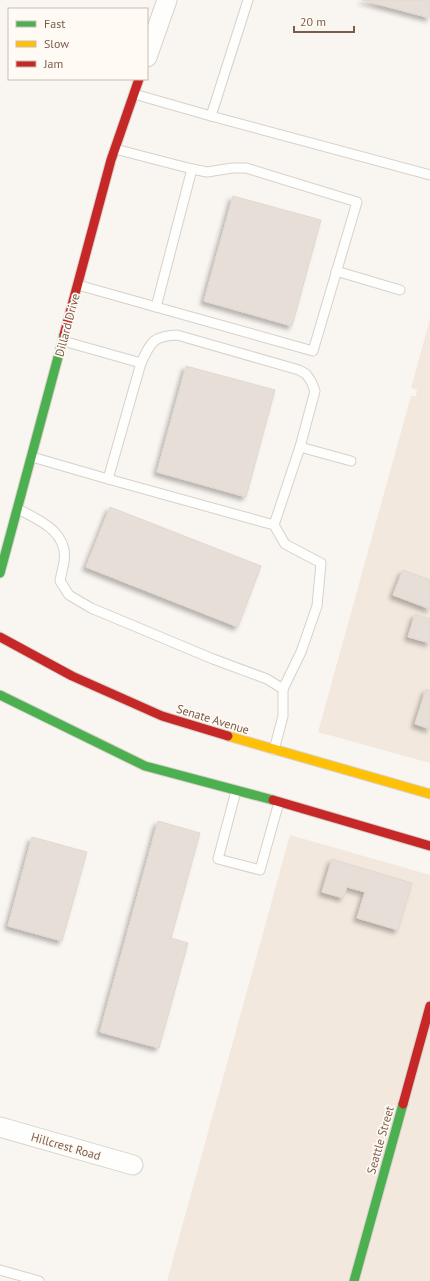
<svg xmlns="http://www.w3.org/2000/svg" width="430" height="1281" font-family="'PT Sans',sans-serif">
<style>
.residential{fill:#f2e8de}
.building{fill:#e6ded7;stroke:#e2d8d2;filter:url(#shadow)}
.lines{fill:none;stroke-linecap:round;stroke-linejoin:round}
.lane-casing{stroke:#d7d1cb;stroke-width:11}
.street-casing{stroke:#d7d1cb;stroke-width:21}
.fast-casing{stroke:#d9d2cb;stroke-width:11}
.slow-casing{stroke:#d9d2cb;stroke-width:11}
.jam-casing{stroke:#d9d2cb;stroke-width:11}
.lane{stroke:#fefefd;stroke-width:9}
.street{stroke:#fefefd;stroke-width:19}
.fast{stroke:#4caf50;stroke-width:9}
.slow{stroke:#ffc107;stroke-width:9}
.jam{stroke:#c62828;stroke-width:9}
.labels{text-anchor:middle;dominant-baseline:central;stroke-width:3.5;stroke-linejoin:round;paint-order:stroke}
.street-label{font-size:12px;fill:#7a5c4d;stroke:#fffaf3}
</style>
<defs>
<filter id="shadow"><feDropShadow dx="-3.5" dy="3.5" stdDeviation="2" flood-color="#0004"/></filter>
</defs>
<rect width="100%" height="100%" fill="#f9f5f0"/>
<g class="residential">
<polygon points="430,319 430,763 318,732 411,396 416,396 417,390 411,388"/>
<polygon points="290,835 430,875 430,1281 167,1281"/>
</g>
<g class="building">
<polygon points="362,0 430,0 430,18"/>
<polygon points="233,196 321,220 292,326 204,301"/>
<polygon points="186,366 275,390 246,497 157,472"/>
<polygon points="110,507 261,566 238,627 86,567"/>
<polygon points="403,570 430,580 430,609 393,595"/>
<polygon points="415,614 430,619 430,643 408,637"/>
<polygon points="426,689 430,691 430,729 415,724"/>
<polygon points="158,821 200,833 171,938 188,943 159,1048 100,1032"/>
<polygon points="32,837 87,852 62,941 8,926"/>
<polygon points="332,859 412,883 398,930 357,918 365,892 347,887 343,898 322,892"/>
</g>
<g class="lines">
<g class="lane-casing">
<g id="lane">
<polyline points="134,94 211,116 248,0"/>
<polyline points="211,116 430,175"/>
<polyline points="336,271 400,290"/>
<polyline points="78,285 156,307 192,169 115,149"/>
<polyline points="156,307 313,351 357,202 246,168 232,168 207,172 192,169"/>
<polyline points="300,447 351,461"/>
<polyline points="32,457 108,479 141,363 63,341"/>
<path d="M108,479L274,525L300,447L315,391L311,381L306,374L299,370L177,335C153,336 151,342 141,363"/>
<path d="M18,509C39,520 69,532 64,562C63,568 61,575 60,581L69,595L91,608L213,659L267,679L283,689V716L274,750"/>
<polyline points="274,525 285,544 321,563 317,606 301,652 283,689"/>
<polyline points="236,791 218,859 260,870 279,802"/>
<polyline points="0,1270 39,1281"/>
</g>
</g>
<g class="street-casing">
<g id="street">
<polyline points="147,57 167,0"/>
<polyline points="0,1127 133,1165"/>
</g>
</g>
<g class="fast-casing">
<g id="fast">
<polyline points="0,573 64,335"/>
<polyline points="0,695 145,766 273,800"/>
<polyline points="354,1281 403,1104"/>
</g>
</g>
<g class="slow-casing">
<polyline id="slow" points="228,736 430,794"/>
</g>
<g class="jam-casing">
<g id="jam">
<polyline points="64,335 111,160 139,79"/>
<polyline points="0,637 72,676 162,716 228,736"/>
<polyline points="273,800 430,846"/>
<polyline points="403,1104 430,1006"/>
</g>
</g>
<use href="#lane" class="lane"/>
<use href="#street" class="street"/>
<use href="#fast" class="fast"/>
<use href="#slow" class="slow"/>
<use href="#jam" class="jam"/>
</g>
<g class="labels">
<g class="street-label">
<text transform="translate(67 325) rotate(-75)">Dillard Drive</text>
<text transform="translate(213 719) rotate(17)">Senate Avenue</text>
<text transform="translate(380 1140) rotate(-74)">Seattle Street</text>
<text transform="translate(66 1146) rotate(16)">Hillcrest Road</text>
</g>
</g>
<rect x="8" y="8" width="140" height="72" fill="#fffaf3" stroke="#cabbb1"/>
<rect x="16" y="21" width="20" height="6" fill="#4caf50" stroke="#cabbb1"/>
<text x="44" y="28" font-size="12" fill="#7a5c4d">Fast</text>
<rect x="16" y="41" width="20" height="6" fill="#ffc107" stroke="#cabbb1"/>
<text x="44" y="48" font-size="12" fill="#7a5c4d">Slow</text>
<rect x="16" y="61" width="20" height="6" fill="#c62828" stroke="#cabbb1"/>
<text x="44" y="68" font-size="12" fill="#7a5c4d">Jam</text>
<path d="M294 26v6h60v-6" fill="none" stroke="#7a5c4d" stroke-width="2"/>
<text x="300" y="26" font-size="12" fill="#7a5c4d" stroke="#fffaf3" stroke-width="3" paint-order="stroke">20 m</text>
</svg>
